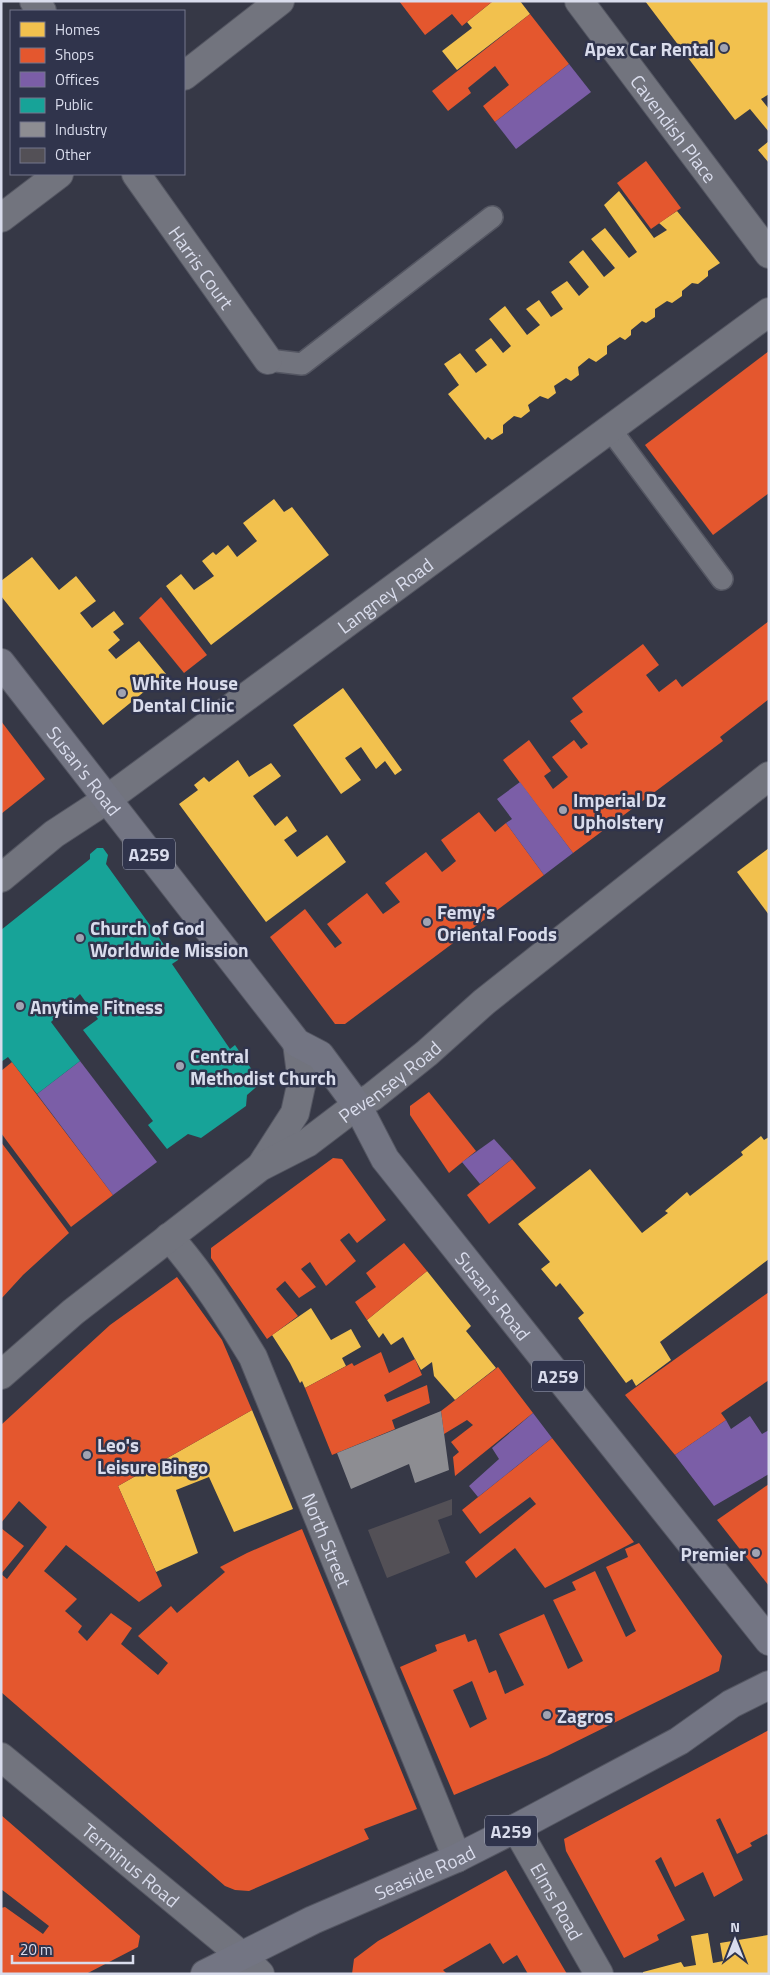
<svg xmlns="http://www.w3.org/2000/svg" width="770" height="1975" font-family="'Titillium Web',sans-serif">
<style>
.homes{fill:#f2c14e}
.shops{fill:#e4572e;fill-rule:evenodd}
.offices{fill:#7b5ea7}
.public{fill:#17a398}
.industry{fill:#8d8d92}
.building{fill:#535056}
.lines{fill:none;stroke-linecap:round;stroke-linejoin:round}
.service-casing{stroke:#545662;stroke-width:24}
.pedestrian-casing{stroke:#545662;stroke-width:30}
.minor-casing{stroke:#545662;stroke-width:30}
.tertiary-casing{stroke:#545662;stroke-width:30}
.primary-casing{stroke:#545662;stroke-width:30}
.service{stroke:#72747e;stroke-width:21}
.pedestrian{stroke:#72747e;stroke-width:28}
.minor{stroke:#72747e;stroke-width:28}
.tertiary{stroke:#72747e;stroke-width:28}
.primary{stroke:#737583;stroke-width:28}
.poi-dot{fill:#a0a3b2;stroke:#30344c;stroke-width:2}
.labels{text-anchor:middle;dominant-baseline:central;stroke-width:5;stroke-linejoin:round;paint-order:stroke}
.shield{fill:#30344c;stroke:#a6aabc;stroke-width:1}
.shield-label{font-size:18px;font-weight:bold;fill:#d9dcec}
.poi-label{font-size:19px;font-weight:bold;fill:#d9dcec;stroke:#30344c;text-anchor:start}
.street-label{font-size:19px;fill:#d9dcec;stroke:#30344c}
</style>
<rect width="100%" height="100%" fill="#363846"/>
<g class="homes">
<polygon points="493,1 520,1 530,14 457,70 442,51 472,28 467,22"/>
<polygon points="645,1 769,1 769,94 761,99 769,109 769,132 750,109 735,120"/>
<polygon points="769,141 769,163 758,150"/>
<polygon points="619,191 654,238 667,230 659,223 677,211 720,263 708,271 708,276 698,284 692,283 682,291 682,296 672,303 667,301 655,309 655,317 646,323 642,321 631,330 631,335 625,340 620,337 607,346 607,354 596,362 589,358 578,367 579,375 571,381 566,378 554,386 556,393 548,399 540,396 528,405 530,411 521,418 514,416 503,425 503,433 492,440 488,437 485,440 448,394 459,385 444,364 460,353 476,373 487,365 475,350 491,338 503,353 511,346 489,319 505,306 527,335 540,325 526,309 539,300 551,317 563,309 551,292 567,281 579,296 589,287 569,262 583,250 604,277 615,268 591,239 605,228 629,258 637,252 604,205"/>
<polygon points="274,499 284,512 292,507 329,555 211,645 166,586 181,574 194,590 214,576 202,561 213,552 216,555 228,545 237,557 257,541 243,523"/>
<polygon points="32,557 59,590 76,576 96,601 80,613 92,628 114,611 124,624 113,632 120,640 108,650 116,659 139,641 166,674 103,725 1,596 1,581"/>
<polygon points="343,688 402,770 395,775 385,761 376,769 361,747 345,758 361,780 341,794 293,725"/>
<polygon points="238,760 249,777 271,763 281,776 253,796 275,826 287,816 297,831 284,840 297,857 327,835 346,862 266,922 179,804 198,790 194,785 204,777 209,782"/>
<polygon points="769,848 769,915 737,872"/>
<polygon points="761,1136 764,1140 769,1137 769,1259 660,1342 671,1360 636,1386 632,1379 626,1383 578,1318 584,1313 560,1283 556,1287 541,1269 550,1262 518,1224 590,1169 642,1233 668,1213 665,1211 687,1192 690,1196 743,1155 741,1152"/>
<polygon points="427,1271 471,1326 466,1331 496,1368 455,1400 434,1376 432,1362 421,1370 403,1337 391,1345 383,1333 379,1338 367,1320"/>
<polygon points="311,1308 331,1340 351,1329 361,1347 342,1358 346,1366 305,1388 302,1381 300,1383 290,1363 272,1335"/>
<polygon points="252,1410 293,1509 234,1532 209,1477 176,1490 198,1553 156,1572 118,1486"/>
<polygon points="708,1933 713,1963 723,1961 720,1943 768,1935 769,1974 643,1974 643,1972 681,1962 684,1967 696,1965 691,1936"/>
</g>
<g class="shops">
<polygon points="399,1 493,1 462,26 452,14 425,35"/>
<polygon points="530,14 569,64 495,122 483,106 509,85 495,66 468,88 471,93 448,111 432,91"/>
<polygon points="646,161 681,208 651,229 617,183"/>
<polygon points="769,351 769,493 713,535 645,445"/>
<polygon points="161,597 207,655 184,673 139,618"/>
<polygon points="769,621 769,699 720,737 723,741 573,853 503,760 529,740 551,771 544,776 553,789 568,777 552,757 574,740 581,749 588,744 570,721 583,712 572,698 643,644 659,665 646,675 659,692 676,679 682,687"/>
<polygon points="1,721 45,779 1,814"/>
<polygon points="479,812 495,832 506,823 544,875 345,1024 335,1024 270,937 305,909 335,948 342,943 327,924 367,893 383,914 400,902 385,883 426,852 442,872 450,866 456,861 441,840"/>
<polygon points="12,1062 113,1195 71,1227 1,1133 1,1071"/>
<polygon points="429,1092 476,1151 449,1173 410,1115 410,1106"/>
<polygon points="1,1142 69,1233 23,1275 1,1299"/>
<polygon points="333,1158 342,1159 386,1220 357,1243 349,1233 340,1240 356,1261 326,1286 310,1262 301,1269 316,1287 299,1298 285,1281 276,1289 298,1316 267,1339 211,1258 211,1248"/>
<polygon points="512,1159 536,1188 489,1224 467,1195"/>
<polygon points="404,1243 427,1271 367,1320 355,1302 376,1287 366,1273"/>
<polygon points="177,1277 222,1340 252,1410 118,1486 162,1586 139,1602 66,1545 44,1571 77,1599 65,1611 82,1626 78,1632 87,1641 111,1613 132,1628 121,1644 158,1675 168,1663 138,1636 171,1606 177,1613 225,1572 220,1567 247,1553 302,1529 417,1809 364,1829 369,1839 249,1891 235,1890 225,1886 1,1692 1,1574 7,1579 47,1527 19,1501 1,1523 1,1425 110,1325"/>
<polygon points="769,1292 769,1380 721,1413 726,1420 675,1455 625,1395"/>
<polygon points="381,1352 389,1373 415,1359 422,1375 384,1395 387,1402 427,1385 430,1403 392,1420 395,1429 332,1455 305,1388 352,1363 354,1366"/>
<polygon points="498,1367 533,1413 455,1476 453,1457 459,1452 451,1442 473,1425 467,1420 444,1434 441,1411"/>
<polygon points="552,1438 634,1542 545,1588 515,1548 476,1578 465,1562 536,1504 530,1497 480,1534 462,1510"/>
<polygon points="769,1484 769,1586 717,1520"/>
<polygon points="1,1528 24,1546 1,1574"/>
<path d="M639,1543L722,1656L719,1671L547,1756L454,1795L400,1667L437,1651L435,1645L465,1634L468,1642L476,1639L489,1673L496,1670L505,1694L524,1685L499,1634L544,1614L568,1669L583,1661L553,1600L576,1590L572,1582L595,1571L626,1637L636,1631L606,1567L628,1557L625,1549ZM472,1681L487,1719L470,1728L453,1690Z"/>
<polygon points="769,1730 769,1837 767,1834 750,1843 752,1846 737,1854 720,1818 716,1820 743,1880 714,1897 703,1872 675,1887 661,1857 655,1861 685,1920 657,1935 659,1940 624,1958 566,1851 564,1839"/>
<polygon points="1,1815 140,1936 138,1947 86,1974 1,1974 1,1908 5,1907 43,1934 49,1926 1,1889"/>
<polygon points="506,1870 567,1974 528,1974 517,1955 503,1964 490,1943 443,1970 447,1974 352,1974 354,1959 378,1941"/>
</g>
<g class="offices">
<polygon points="569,64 591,92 516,149 495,122"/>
<polygon points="520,782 573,853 544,875 506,823 512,819 497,799"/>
<polygon points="80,1061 157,1162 113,1195 37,1094"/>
<polygon points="494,1139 512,1159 480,1184 462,1162"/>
<polygon points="533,1413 552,1438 478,1497 469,1486 499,1459 492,1448"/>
<polygon points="750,1416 762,1434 769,1430 769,1474 714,1506 675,1455 726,1420 731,1429"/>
</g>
<polygon class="public" points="97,848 103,848 108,855 106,864 165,946 174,945 179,953 178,960 172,964 230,1049 235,1045 261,1083 247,1095 246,1106 201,1138 188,1134 167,1149 148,1125 153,1121 83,1030 98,1019 80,994 51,1022 80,1061 37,1094 8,1057 1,1062 1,930 90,859 90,854"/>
<polygon class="industry" points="441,1411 449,1470 415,1483 409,1464 351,1489 337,1453"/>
<polygon class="building" points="452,1499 452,1515 438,1520 450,1553 387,1578 368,1530"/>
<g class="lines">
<g class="service-casing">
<g id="service">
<polyline points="268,360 302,364 492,217"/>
<polyline points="610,429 722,579"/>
</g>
</g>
<g class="pedestrian-casing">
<g id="pedestrian">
<path id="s1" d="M1,1757L241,1955L260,1974"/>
</g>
</g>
<g class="minor-casing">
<g id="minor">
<polyline points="34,1 42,11"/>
<polyline points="184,76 280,1"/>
<path id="s2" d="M136,174L268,360"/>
<polyline points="1,218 59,174"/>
<polyline points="1,878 54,834 106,800"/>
<path id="s3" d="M169,1237C201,1273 228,1316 253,1357L457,1858"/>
<path id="s4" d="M516,1828L599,1974"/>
</g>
</g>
<g class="tertiary-casing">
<g id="tertiary">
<path id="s5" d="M579,1L769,254"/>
<path id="s6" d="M106,800L769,312"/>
<polyline points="261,1166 295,1113 302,1081 297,1043"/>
<path id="s7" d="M1,1375L73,1312L260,1167L307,1143L357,1105L372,1097L427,1053L484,1002L769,776"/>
</g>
</g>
<g class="primary-casing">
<g id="primary">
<path id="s8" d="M1,663L297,1043L320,1055L357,1105L385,1159L769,1641"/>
<path id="s9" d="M205,1974L313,1920L457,1858L516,1828L679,1741L731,1704L769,1685"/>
</g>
</g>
<use href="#service" class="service"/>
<use href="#pedestrian" class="pedestrian"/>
<use href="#minor" class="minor"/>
<use href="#tertiary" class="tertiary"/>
<use href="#primary" class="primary"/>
</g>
<g class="poi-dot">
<circle cx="724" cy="48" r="5"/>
<circle cx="122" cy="693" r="5"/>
<circle cx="563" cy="810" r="5"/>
<circle cx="427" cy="922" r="5"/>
<circle cx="80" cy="938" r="5"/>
<circle cx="20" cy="1006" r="5"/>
<circle cx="180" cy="1066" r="5"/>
<circle cx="87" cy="1455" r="5"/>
<circle cx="756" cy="1553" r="5"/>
<circle cx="547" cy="1715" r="5"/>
</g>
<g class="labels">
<g class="shield">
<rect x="123" y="838.5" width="52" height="31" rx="4"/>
<rect x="532" y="1360.5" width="52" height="31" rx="4"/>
<rect x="485" y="1815.5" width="52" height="31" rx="4"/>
</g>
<g class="shield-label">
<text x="149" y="854">A259</text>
<text x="558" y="1376">A259</text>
<text x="511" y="1831">A259</text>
</g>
<g class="poi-label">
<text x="714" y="48" text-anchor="end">Apex Car Rental</text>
<text x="132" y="682">White House<tspan x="132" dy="22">Dental Clinic</tspan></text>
<text x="573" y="799">Imperial Dz<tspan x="573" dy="22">Upholstery</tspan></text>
<text x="437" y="911">Femy's<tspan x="437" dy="22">Oriental Foods</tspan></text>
<text x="90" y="927">Church of God<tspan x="90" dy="22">Worldwide Mission</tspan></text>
<text x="30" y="1006">Anytime Fitness</text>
<text x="190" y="1055">Central<tspan x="190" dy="22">Methodist Church</tspan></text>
<text x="97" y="1444">Leo's<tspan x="97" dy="22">Leisure Bingo</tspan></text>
<text x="746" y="1553" text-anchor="end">Premier</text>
<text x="557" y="1715">Zagros</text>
</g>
<g class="street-label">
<text stroke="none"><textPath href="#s5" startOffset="159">Cavendish Place</textPath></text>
<text stroke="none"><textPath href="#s2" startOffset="114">Harris Court</textPath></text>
<text stroke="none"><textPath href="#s6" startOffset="346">Langney Road</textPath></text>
<text stroke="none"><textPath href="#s8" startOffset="136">Susan's Road</textPath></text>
<text stroke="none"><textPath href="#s7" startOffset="488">Pevensey Road</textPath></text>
<text stroke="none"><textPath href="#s8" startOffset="805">Susan's Road</textPath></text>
<text stroke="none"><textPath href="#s3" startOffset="344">North Street</textPath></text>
<text stroke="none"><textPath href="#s1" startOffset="169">Terminus Road</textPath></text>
<text stroke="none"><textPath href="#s9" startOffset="242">Seaside Road</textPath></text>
<text stroke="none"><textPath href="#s4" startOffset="84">Elms Road</textPath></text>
</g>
</g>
<rect width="770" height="1975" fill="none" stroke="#d9dcec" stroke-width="5"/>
<rect x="10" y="10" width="175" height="165" fill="#30344c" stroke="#74778c"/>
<rect x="20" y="22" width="25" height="15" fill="#f2c14e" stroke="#74778c"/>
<text x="55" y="35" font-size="15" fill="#d9dcec">Homes</text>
<rect x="20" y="48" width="25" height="15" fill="#e4572e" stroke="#74778c"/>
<text x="55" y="60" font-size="15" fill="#d9dcec">Shops</text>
<rect x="20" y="72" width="25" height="15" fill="#7b5ea7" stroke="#74778c"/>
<text x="55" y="85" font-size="15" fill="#d9dcec">Offices</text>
<rect x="20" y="98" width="25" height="15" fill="#17a398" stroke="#74778c"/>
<text x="55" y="110" font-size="15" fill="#d9dcec">Public</text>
<rect x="20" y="122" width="25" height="15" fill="#8d8d92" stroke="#74778c"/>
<text x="55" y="135" font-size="15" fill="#d9dcec">Industry</text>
<rect x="20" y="148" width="25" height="15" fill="#535056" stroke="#74778c"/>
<text x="55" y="160" font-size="15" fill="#d9dcec">Other</text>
<g transform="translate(735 1940)" stroke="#30344c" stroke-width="4" paint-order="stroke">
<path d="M0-4L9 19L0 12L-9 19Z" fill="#d9dcec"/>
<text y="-8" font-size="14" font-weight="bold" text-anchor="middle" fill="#d9dcec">N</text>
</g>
<path d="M12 1955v8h121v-8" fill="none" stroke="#d9dcec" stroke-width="2.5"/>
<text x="20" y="1955" font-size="15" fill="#d9dcec" stroke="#30344c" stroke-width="4" paint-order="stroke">20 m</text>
</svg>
